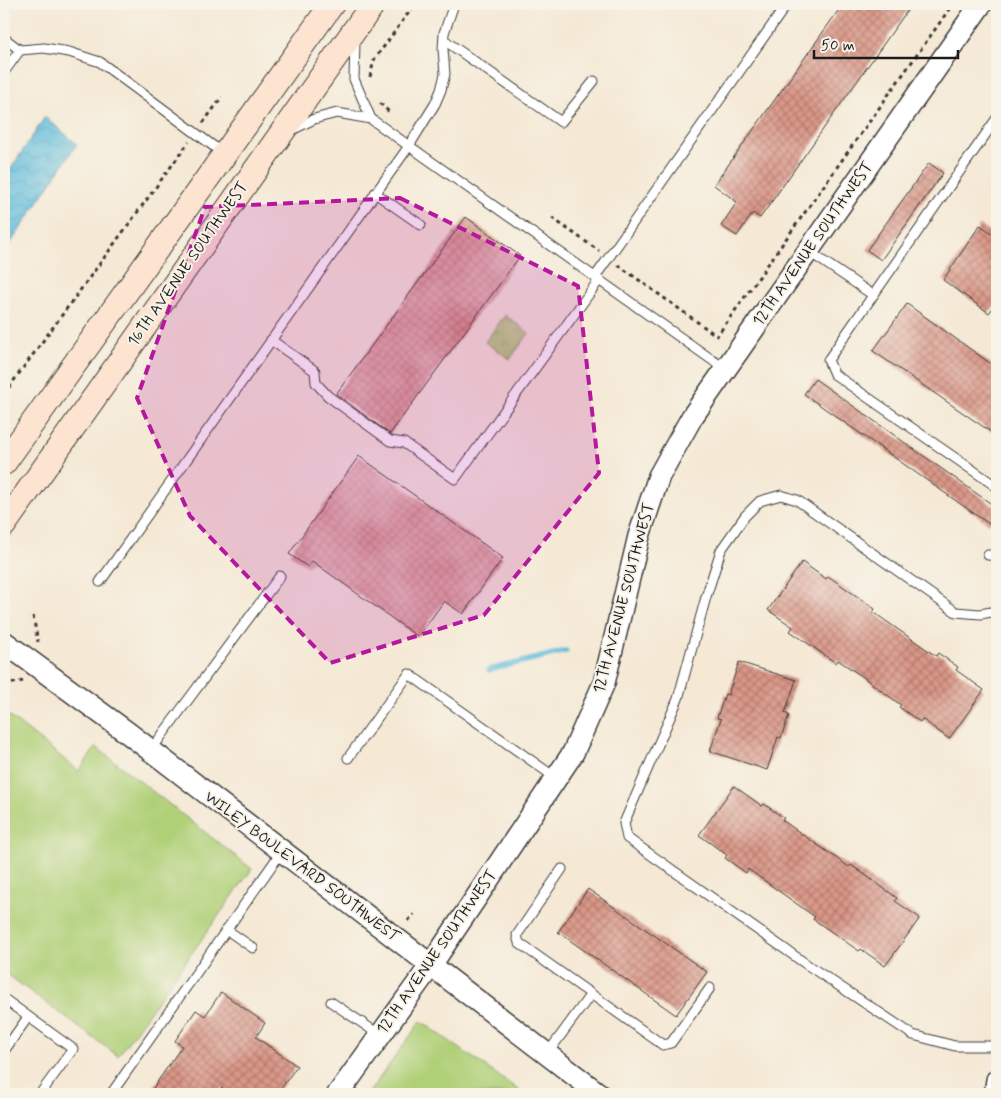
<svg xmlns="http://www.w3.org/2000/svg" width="1001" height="1098" font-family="Mynerve,sans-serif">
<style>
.grass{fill:#b0d078;stroke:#66764a}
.park{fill:url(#park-crowns);stroke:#66764a}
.water{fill:url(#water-waves);stroke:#3d6c7c}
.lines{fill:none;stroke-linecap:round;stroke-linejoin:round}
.stream{stroke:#5ebcdc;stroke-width:5.5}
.building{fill:url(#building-cross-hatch)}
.service-casing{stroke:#3d3b38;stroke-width:11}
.tertiary-casing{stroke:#3d3b38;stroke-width:24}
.secondary-casing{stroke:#3d3b38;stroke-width:26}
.path{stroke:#3d3b38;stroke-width:3;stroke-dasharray:4 4;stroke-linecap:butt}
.service{stroke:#fff;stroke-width:9}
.tertiary{stroke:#fff;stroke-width:21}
.secondary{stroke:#fde4d1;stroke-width:24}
.marked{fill:#b5179e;fill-opacity:0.2;stroke:#b5179e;stroke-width:4;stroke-dasharray:10 6;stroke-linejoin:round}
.labels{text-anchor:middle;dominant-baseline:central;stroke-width:4;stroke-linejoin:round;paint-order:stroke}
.street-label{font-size:16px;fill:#1c1c1c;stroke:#f7f3e8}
</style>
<defs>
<pattern id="park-crowns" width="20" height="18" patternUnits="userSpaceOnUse" patternTransform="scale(1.25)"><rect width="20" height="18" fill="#b0d078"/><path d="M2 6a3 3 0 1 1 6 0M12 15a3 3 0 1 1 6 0" fill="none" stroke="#97b267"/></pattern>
<pattern id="water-waves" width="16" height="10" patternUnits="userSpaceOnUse" patternTransform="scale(1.25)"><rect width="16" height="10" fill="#5ebcdc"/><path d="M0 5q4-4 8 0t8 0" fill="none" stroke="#51a1bc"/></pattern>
<pattern id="building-cross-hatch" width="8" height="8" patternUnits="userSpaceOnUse" patternTransform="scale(1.25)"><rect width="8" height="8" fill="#da9788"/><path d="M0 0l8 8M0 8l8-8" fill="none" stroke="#b07a6e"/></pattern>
</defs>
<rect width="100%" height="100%" fill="#f7f3e8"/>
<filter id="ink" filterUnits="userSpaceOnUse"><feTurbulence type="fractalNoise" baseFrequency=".02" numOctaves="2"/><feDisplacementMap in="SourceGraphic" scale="10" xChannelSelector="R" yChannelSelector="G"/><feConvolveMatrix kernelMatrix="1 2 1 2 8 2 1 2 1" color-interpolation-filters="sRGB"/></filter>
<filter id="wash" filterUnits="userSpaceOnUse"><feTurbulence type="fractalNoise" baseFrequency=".0096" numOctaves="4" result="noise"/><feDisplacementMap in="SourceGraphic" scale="20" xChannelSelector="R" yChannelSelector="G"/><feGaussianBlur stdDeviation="1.12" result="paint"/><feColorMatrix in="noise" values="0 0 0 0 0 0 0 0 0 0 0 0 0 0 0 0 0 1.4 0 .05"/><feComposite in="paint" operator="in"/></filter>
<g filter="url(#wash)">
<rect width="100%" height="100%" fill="#f5e9d5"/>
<g class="grass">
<polygon points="4,712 79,771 96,747 252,869 118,1056 4,972"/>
<polygon points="421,1021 524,1094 368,1094"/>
</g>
<polygon class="park" points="505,315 529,333 510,359 485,342"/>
<polygon class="water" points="45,117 77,144 4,253 4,179"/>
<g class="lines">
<polyline class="stream" points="489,670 566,651"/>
</g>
<g id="blocks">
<g class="building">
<polygon points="843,4 912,4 760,218 753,213 737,236 721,226 737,202 714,185"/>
<polygon points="929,163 943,173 881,260 867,250"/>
<polygon points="466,217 520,256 390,434 336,394"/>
<polygon points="980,225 997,237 997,302 989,313 943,280"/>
<polygon points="907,304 997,368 997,423 991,432 873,351"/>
<polygon points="815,379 997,508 997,512 989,524 804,394"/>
<polygon points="359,456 503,558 463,614 444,601 418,637 312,561 308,567 289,554"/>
<polygon points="802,562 826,579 828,576 841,585 875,609 873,612 936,656 938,653 958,667 956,670 984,690 949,739 922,719 920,722 899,707 901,705 863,677 838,660 836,663 790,631 793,627 768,610"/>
<polygon points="739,662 796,680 785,713 789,715 781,738 778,737 767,770 710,751 721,719 717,718 725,694 728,695"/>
<polygon points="734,786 762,806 764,804 784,818 782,820 849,867 851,865 864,874 897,898 895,901 920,918 885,966 861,949 859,951 813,919 815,917 748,869 746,873 725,858 727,855 699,835"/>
<polygon points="588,889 707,972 676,1015 558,932"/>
<polygon points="221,992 265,1023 256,1037 297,1066 277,1094 230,1094 222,1088 217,1094 149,1094 182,1046 175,1041 196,1010 205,1016"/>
</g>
</g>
</g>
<g filter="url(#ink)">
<use href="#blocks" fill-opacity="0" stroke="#3d3b38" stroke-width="1"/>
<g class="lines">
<g class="service-casing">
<g id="service">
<polyline points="4,38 20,50 4,72"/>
<polyline points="444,40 561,122 594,81"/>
<polyline points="355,41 354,79 371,119"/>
<polyline points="20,50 44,48 69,52 100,62 224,154"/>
<polyline points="997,118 828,360 834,374 997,487"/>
<polyline points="292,130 314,119 337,113 371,119 725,369"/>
<polyline points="375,193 421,225"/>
<polyline points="808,251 873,295"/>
<polyline points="595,277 787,4"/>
<polyline points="271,340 315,371 316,383 328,396 390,441 404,443 455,479 599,280"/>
<polyline points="988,555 997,556"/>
<polyline points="100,582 409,146 435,104 441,90 445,74 443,49 444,33 454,4"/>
<polyline points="997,611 980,614 956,612 797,500 781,495 760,501 745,516 721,550 706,597 678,699 624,823 627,838 806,964 913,1035 955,1046 997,1046"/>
<polyline points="151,750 280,576"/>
<polyline points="348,758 409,674 556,778"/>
<polyline points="562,869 517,935 519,943 663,1045 671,1043 710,988"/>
<polyline points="227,930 253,948"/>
<polyline points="4,999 73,1049 40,1094"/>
<polyline points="331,1002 380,1035"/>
<polyline points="4,1051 28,1017"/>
<polyline points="547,1054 591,994"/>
<polyline points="111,1094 282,851"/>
</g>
</g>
<g class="tertiary-casing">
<g id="tertiary">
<polyline points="4,642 128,733 599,1094"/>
<polyline points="338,1094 431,965 573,753 604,683 639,536 659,476 692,417 981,4"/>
<polyline points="995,1094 997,1080"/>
</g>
</g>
<g class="secondary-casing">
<g id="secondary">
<polyline points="4,463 332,4"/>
<polyline points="4,525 373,4"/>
</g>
</g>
<g class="path">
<polyline points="370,77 374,60 415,4"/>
<polyline points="380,103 389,112 388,114"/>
<polyline points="203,123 222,97"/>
<polyline points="552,218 599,251"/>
<polyline points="618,265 717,336 953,4"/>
<polyline points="4,394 189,142"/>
<polyline points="33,616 38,642"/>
<polyline points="4,685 23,681"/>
<polyline points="408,921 414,914"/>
</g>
<use href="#service" class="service"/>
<use href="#tertiary" class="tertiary"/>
<use href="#secondary" class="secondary"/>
</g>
</g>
<path class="marked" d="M400,198L578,286L599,473L484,615L330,663L190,516L137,398L205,207Z"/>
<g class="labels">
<g class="street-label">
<text transform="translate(813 244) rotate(-55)">12TH AVENUE SOUTHWEST</text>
<text transform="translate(188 264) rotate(-55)">16TH AVENUE SOUTHWEST</text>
<text transform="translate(624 598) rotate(-75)">12TH AVENUE SOUTHWEST</text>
<text transform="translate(302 867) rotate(37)">WILEY BOULEVARD SOUTHWEST</text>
<text transform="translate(437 952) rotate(-55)">12TH AVENUE SOUTHWEST</text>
</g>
</g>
<rect width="1001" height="1098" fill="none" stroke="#f7f3e8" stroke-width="20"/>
<path d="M814 50v8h144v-8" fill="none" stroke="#1c1c1c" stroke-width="2.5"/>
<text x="821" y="50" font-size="15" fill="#1c1c1c" stroke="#f7f3e8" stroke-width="4" paint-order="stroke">50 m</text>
</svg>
